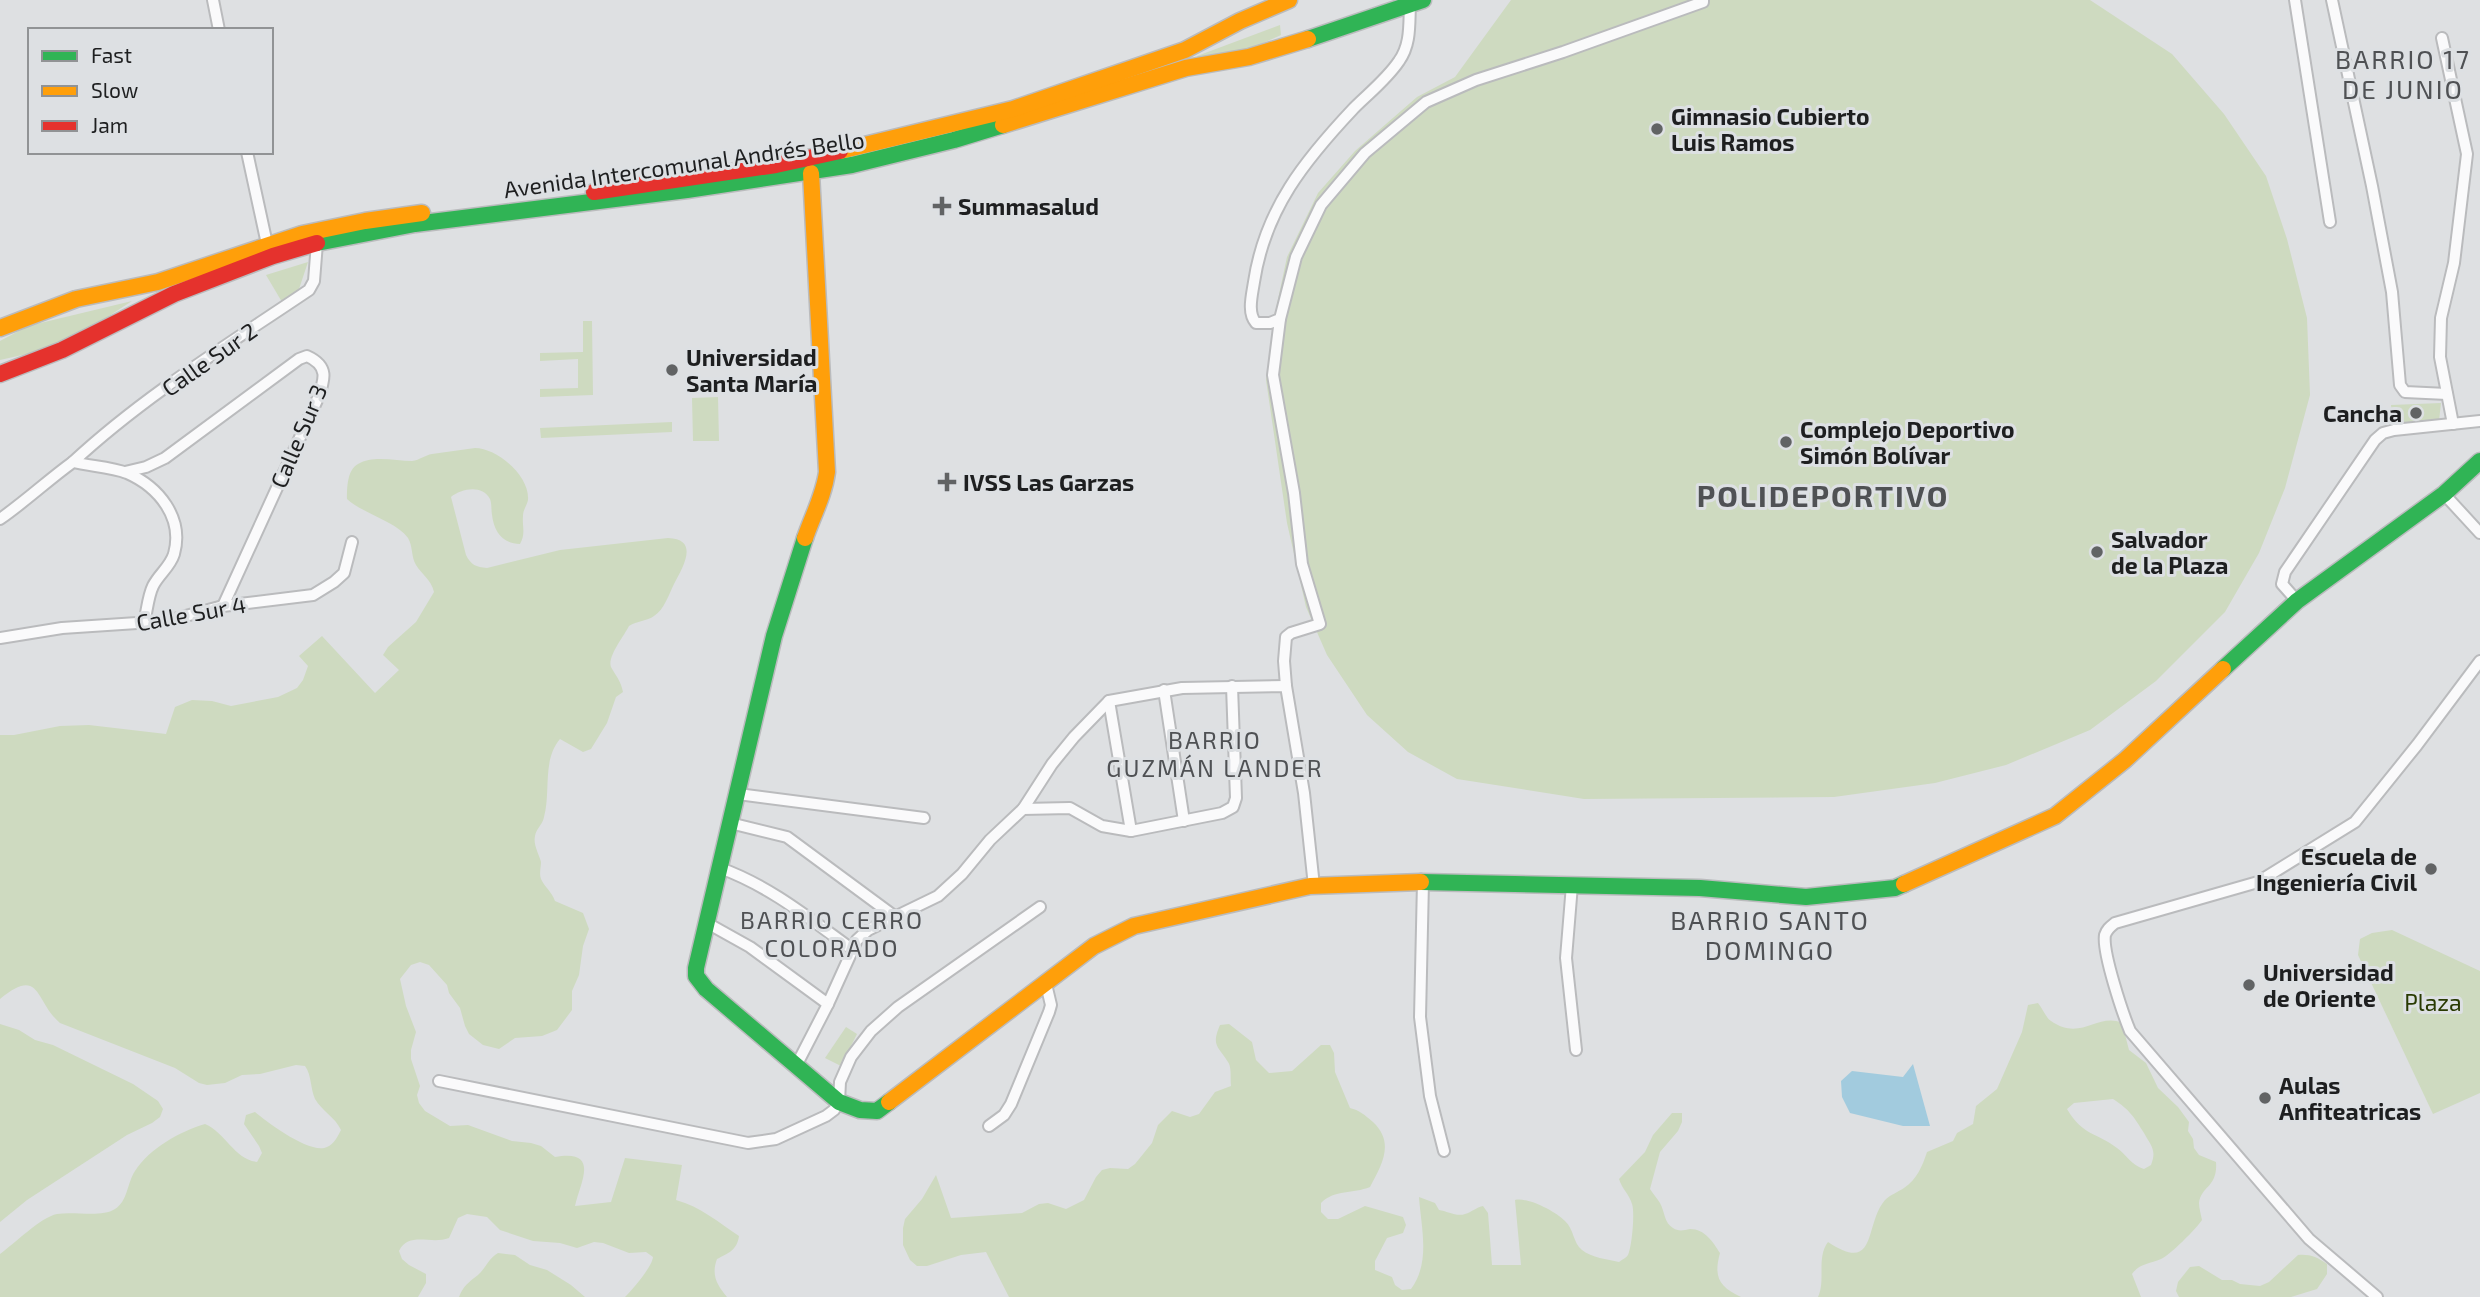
<svg xmlns="http://www.w3.org/2000/svg" width="2480" height="1297" font-family="'Exo 2',sans-serif">
<style>
.green{fill:#cedac0;fill-rule:evenodd}
.water{fill:#a2cbde}
.lines{fill:none;stroke-linecap:round;stroke-linejoin:round}
.street-casing{stroke:#babbbd;stroke-width:14}
.fast-casing{stroke:#babbbd;stroke-width:19}
.slow-casing{stroke:#babbbd;stroke-width:19}
.jam-casing{stroke:#babbbd;stroke-width:19}
.street{stroke:#fafafb;stroke-width:10}
.fast{stroke:#30b455;stroke-width:16}
.slow{stroke:#ff9f0a;stroke-width:16}
.jam{stroke:#e5322d;stroke-width:16}
.poi-dot{fill:#616364;stroke:#dde0e3;stroke-width:2.5}
.labels{text-anchor:middle;dominant-baseline:central;stroke-width:6;stroke-linejoin:round;paint-order:stroke}
.poi-label{font-size:23px;font-weight:bold;fill:#1e1f20;stroke:#dde0e3;text-anchor:start}
.street-label{font-size:23px;fill:#1e1f20;stroke:#dde0e3}
.park-label{font-size:23px;fill:#293a02;stroke:#dde0e3}
.neighbourhood-label{font-size:24px;letter-spacing:2px;fill:#4f5154;stroke:#dde0e3}
.quarter-label{font-size:26px;letter-spacing:2px;fill:#4f5154;stroke:#dde0e3}
.district-label{font-size:30px;font-weight:bold;letter-spacing:2px;fill:#4f5154;stroke:#dde0e3}
</style>
<rect width="100%" height="100%" fill="#dee0e2"/>
<g class="green">
<polygon points="1511,0 2090,0 2172,54 2224,114 2266,176 2287,239 2307,318 2310,395 2285,488 2259,553 2225,612 2156,681 2090,730 2006,765 1935,783 1834,797 1584,799 1457,779 1408,752 1367,715 1327,655 1306,607 1287,523 1266,380 1275,313 1287,257 1318,193 1355,151 1417,97 1455,77"/>
<polygon points="1280,25 1281,35 1246,51 1200,61 1197,56"/>
<polygon points="308,262 299,289 282,302 266,275"/>
<polygon points="132,301 92,327 49,349 0,360 0,341 28,326"/>
<polygon points="583,321 592,321 593,395 540,397 540,389 578,388 578,359 540,361 540,353 583,352"/>
<polygon points="718,397 719,441 693,441 692,398"/>
<polygon points="2441,403 2439,421 2393,428 2391,405"/>
<polygon points="672,422 672,432 541,438 540,428"/>
<path d="M475,448C497,448 530,476 528,500C527,505 523,510 523,516C522,527 526,533 520,544C503,544 494,532 492,515C491,510 492,504 490,499C482,484 461,489 451,497L466,555C471,565 476,567 487,568L560,550L668,538C700,539 683,567 674,584C669,594 664,610 654,616C647,621 637,621 629,626C624,636 607,657 611,667C616,676 621,681 623,692L616,697L607,723L591,749L583,752L560,739C542,760 551,792 544,817C543,824 536,829 535,836C533,845 539,854 541,862C541,867 539,874 541,879C544,886 552,892 555,901L583,913L589,929L583,946L579,975L572,991V1010L557,1030L542,1036L515,1038L499,1049L483,1045L469,1034L465,1026L460,1008L449,993L447,985L429,965L420,962L411,965L400,979L406,1006L416,1032L411,1050V1059L420,1086L417,1095L419,1103L425,1111L450,1126L468,1125L512,1141L531,1143L541,1146L555,1157C601,1149 580,1183 575,1206L611,1202L625,1158L682,1165L676,1200C701,1207 718,1222 739,1236C737,1250 729,1253 717,1259C711,1275 717,1285 727,1297H625C633,1289 652,1267 653,1257L646,1252L629,1253L603,1243L594,1242L577,1248L560,1243L533,1241L500,1230L487,1217L467,1214L458,1218L449,1238C431,1245 409,1231 399,1251L402,1259L409,1265L426,1274V1283L418,1297H0V1254C14,1244 41,1217 57,1214C75,1211 101,1218 115,1209C128,1201 127,1183 135,1171C150,1148 179,1132 205,1124C226,1133 234,1159 257,1162L262,1153L259,1146L244,1124L246,1115L255,1112C268,1123 311,1155 327,1147C334,1144 338,1136 341,1130C335,1117 322,1111 315,1099C310,1088 312,1076 305,1066L296,1065L260,1074L242,1075L225,1083L207,1085L199,1083L175,1068L60,1023C35,1002 41,965 0,999V735H14L60,726L89,725L166,734L175,707L192,700L212,701L231,706L278,697L297,688L303,680L308,666L299,656L322,636L375,693L399,670L383,655L388,647L416,622L434,592C431,579 422,575 416,565C411,557 413,546 408,538C397,522 362,513 347,499C347,488 347,470 358,464C373,455 396,461 412,461C420,460 425,455 432,454C446,452 461,450 475,448Z"/>
<polygon points="2392,930 2480,971 2480,1093 2433,1114 2358,955 2360,939 2372,933"/>
<path d="M2038,1003C2043,1009 2046,1018 2051,1021C2081,1042 2098,1012 2122,1023L2129,1050L2146,1063L2158,1088L2178,1107L2189,1122L2188,1131L2193,1139L2194,1148L2199,1155L2216,1162C2218,1187 2201,1186 2199,1203C2199,1208 2201,1215 2202,1220C2198,1227 2168,1257 2161,1259C2150,1264 2140,1263 2132,1274L2141,1297H1818C1826,1280 1816,1258 1828,1242C1878,1275 1864,1224 1885,1200C1890,1195 1898,1192 1904,1188C1917,1179 1922,1167 1927,1152L1953,1141L1957,1133L1973,1124L1976,1106L1997,1089L2022,1032L2028,1005ZM2113,1099C2130,1110 2134,1117 2144,1133C2151,1146 2157,1150 2151,1165L2144,1169C2131,1165 2127,1155 2117,1148C2096,1132 2083,1136 2067,1109L2074,1103Z"/>
<polygon points="0,1024 19,1030 35,1040 53,1045 133,1084 158,1101 163,1109 160,1117 152,1123 127,1135 27,1200 0,1222"/>
<path d="M1229,1024L1252,1042L1256,1060L1269,1073L1292,1071L1321,1045H1330L1334,1053L1335,1072L1350,1108C1359,1110 1365,1115 1373,1122C1395,1143 1382,1164 1370,1187C1353,1194 1335,1189 1321,1203V1212L1328,1219H1338L1365,1206L1403,1217L1406,1225L1403,1233L1387,1238L1375,1261V1270L1392,1277L1395,1285L1402,1290L1411,1289C1431,1262 1421,1227 1419,1197L1435,1203L1439,1210C1447,1211 1457,1217 1465,1214C1472,1212 1475,1208 1483,1206L1488,1213L1492,1265H1521L1515,1200C1528,1197 1555,1211 1565,1221C1574,1229 1573,1243 1582,1250C1592,1258 1607,1259 1619,1262C1623,1259 1626,1258 1628,1255C1632,1247 1635,1212 1632,1204C1629,1194 1622,1189 1619,1179L1645,1152L1653,1135L1672,1113H1682V1122L1678,1131L1660,1152L1650,1189C1653,1194 1657,1198 1660,1203C1665,1212 1664,1223 1673,1228C1679,1232 1684,1230 1690,1229C1705,1229 1713,1242 1720,1253C1713,1278 1720,1287 1741,1297H1009L986,1252L961,1255L927,1266H917L910,1260L903,1245V1228L905,1219L922,1199L936,1175L951,1218L1022,1213L1039,1204L1048,1203L1066,1209L1084,1200L1096,1177L1102,1170L1110,1168L1128,1169L1135,1164L1152,1143L1158,1125L1172,1111L1190,1117L1199,1114L1215,1092L1231,1086C1230,1079 1232,1068 1228,1062C1218,1046 1211,1046 1220,1025Z"/>
<polygon points="846,1027 857,1034 841,1066 825,1058"/>
<path d="M498,1253L515,1255L530,1265L547,1270L571,1285L585,1297H459C463,1286 469,1282 478,1275C486,1268 488,1259 498,1253Z"/>
<path d="M2298,1255C2310,1254 2317,1257 2327,1264V1274L2317,1289L2291,1297H2179L2176,1291L2178,1282L2190,1267L2199,1266L2222,1280H2232L2240,1284L2260,1286L2269,1282Z"/>
</g>
<polygon class="water" points="1913,1064 1930,1126 1903,1126 1850,1113 1842,1097 1841,1081 1852,1071 1903,1077"/>
<g class="lines">
<g class="street-casing">
<g id="street">
<polyline points="213,0 219,30"/>
<polyline points="2295,0 2330,222"/>
<polyline points="2332,0 2372,186 2392,292 2400,385 2405,392 2447,394"/>
<path d="M1410,4C1409,25 1411,44 1399,61C1387,79 1369,93 1354,108C1305,160 1265,209 1254,282C1252,295 1247,313 1256,323H1270L1280,319L1296,257L1321,205L1365,153L1426,102L1476,80L1563,52L1703,2V0"/>
<polyline points="2442,38 2467,154 2454,263 2441,318 2440,357 2453,424"/>
<polyline points="247,152 267,244"/>
<polyline points="1280,319 1273,375 1294,493 1302,564 1320,624 1291,633 1286,637 1284,661 1286,686"/>
<path d="M73,462C144,396 229,344 309,290L314,281L317,243"/>
<path d="M125,472L146,467L165,458L299,359L307,356C329,366 325,379 318,398L223,606"/>
<polyline points="2444,494 2480,533"/>
<path d="M0,519C26,501 48,480 73,462C89,466 112,467 127,473C159,487 184,518 174,554C170,567 159,574 153,586C148,596 147,611 144,623"/>
<polyline points="2297,601 2282,584 2285,572 2375,440 2383,433 2394,430 2480,421"/>
<polyline points="0,638 62,628 167,621 223,606 313,595 334,582 344,573 352,542"/>
<polyline points="1164,690 1184,821"/>
<polyline points="1109,701 1131,831 1222,813 1233,807 1236,798 1232,686"/>
<polyline points="738,794 924,818"/>
<polyline points="1023,809 1052,764 1074,737 1109,701 1182,688 1286,686 1304,793 1314,886"/>
<polyline points="730,823 787,837 894,916"/>
<path d="M720,868C770,886 810,919 853,950"/>
<polyline points="1423,882 1420,1017 1430,1096 1444,1151"/>
<polyline points="1572,885 1566,958 1576,1050"/>
<polyline points="707,923 750,947 828,1004"/>
<polyline points="796,1066 828,1004 857,940 868,930 938,896 962,874 990,840 1023,809 1070,808 1102,826 1131,831"/>
<polyline points="439,1081 748,1143 776,1139 826,1116 834,1110 839,1102 840,1082 851,1057 871,1031 898,1007 1040,907"/>
<polyline points="989,1126 1004,1115 1011,1104 1049,1012 1051,1005 1046,984"/>
<path d="M2377,1297L2309,1239L2130,1031C2123,1014 2102,952 2105,935C2107,929 2110,927 2115,923L2258,882L2355,822L2417,745L2480,661"/>
</g>
</g>
<g class="fast-casing">
<g id="fast">
<polyline points="1308,39 1423,0"/>
<polyline points="317,243 415,224 687,190 852,165 954,140 1003,125"/>
<polyline points="805,538 774,636 696,968 696,976 706,989 839,1102 860,1110 877,1111 889,1102"/>
<polyline points="2223,669 2297,601 2444,494 2480,461"/>
<polyline points="1421,882 1700,888 1806,897 1895,888 1904,884"/>
</g>
</g>
<g class="slow-casing">
<g id="slow">
<polyline points="1003,125 1186,68 1249,57 1308,39"/>
<polyline points="840,151 1013,109 1185,50 1240,21 1289,0"/>
<polyline points="0,328 76,299 158,282 302,234 365,221 422,213"/>
<path d="M805,538C813,515 824,495 827,472L811,173"/>
<polyline points="1904,884 2055,816 2125,760 2223,669"/>
<polyline points="889,1102 1094,946 1134,926 1310,886 1421,882"/>
</g>
</g>
<g class="jam-casing">
<g id="jam">
<polyline points="594,192 776,165 840,151"/>
<polyline points="0,374 62,350 174,294 273,256 317,243"/>
</g>
</g>
<use href="#street" class="street"/>
<use href="#fast" class="fast"/>
<use href="#slow" class="slow"/>
<use href="#jam" class="jam"/>
</g>
<g class="poi-dot">
<circle cx="1657" cy="129" r="7"/>
<path d="M938.5 195.5h7v7h7v7h-7v7h-7v-7h-7v-7h7z"/>
<circle cx="672" cy="370" r="7"/>
<circle cx="2416" cy="413" r="7"/>
<circle cx="1786" cy="442" r="7"/>
<path d="M943.5 471.5h7v7h7v7h-7v7h-7v-7h-7v-7h7z"/>
<circle cx="2097" cy="552" r="7"/>
<circle cx="2431" cy="869" r="7"/>
<circle cx="2249" cy="985" r="7"/>
<circle cx="2265" cy="1098" r="7"/>
</g>
<g class="labels">
<g class="poi-label">
<text x="1671" y="116">Gimnasio Cubierto<tspan x="1671" dy="26">Luis Ramos</tspan></text>
<text x="958" y="206">Summasalud</text>
<text x="686" y="357">Universidad<tspan x="686" dy="26">Santa María</tspan></text>
<text x="2402" y="413" text-anchor="end">Cancha</text>
<text x="1800" y="429">Complejo Deportivo<tspan x="1800" dy="26">Simón Bolívar</tspan></text>
<text x="963" y="482">IVSS Las Garzas</text>
<text x="2111" y="539">Salvador<tspan x="2111" dy="26">de la Plaza</tspan></text>
<text x="2417" y="856" text-anchor="end">Escuela de<tspan x="2417" dy="26">Ingeniería Civil</tspan></text>
<text x="2263" y="972">Universidad<tspan x="2263" dy="26">de Oriente</tspan></text>
<text x="2279" y="1085">Aulas<tspan x="2279" dy="26">Anfiteatricas</tspan></text>
</g>
<g class="street-label">
<text transform="translate(684 164) rotate(-8)">Avenida Intercomunal Andrés Bello</text>
<text transform="translate(209 359) rotate(-35)">Calle Sur 2</text>
<text transform="translate(298 436) rotate(-67)">Calle Sur 3</text>
<text transform="translate(191 613) rotate(-10)">Calle Sur 4</text>
</g>
<g class="park-label">
<text x="2433" y="1002">Plaza</text>
</g>
<g class="neighbourhood-label">
<text x="1215" y="739">BARRIO<tspan x="1215" dy="28">GUZMÁN LANDER</tspan></text>
<text x="832" y="919">BARRIO CERRO<tspan x="832" dy="28">COLORADO</tspan></text>
</g>
<g class="quarter-label">
<text x="2403" y="58">BARRIO 17<tspan x="2403" dy="30">DE JUNIO</tspan></text>
<text x="1770" y="919">BARRIO SANTO<tspan x="1770" dy="30">DOMINGO</tspan></text>
</g>
<g class="district-label">
<text x="1823" y="495">POLIDEPORTIVO</text>
</g>
</g>
<rect x="28" y="28" width="245" height="126" fill="#dde0e3" stroke="#919395" stroke-width="2"/>
<rect x="42" y="51" width="35" height="10" fill="#30b455" stroke="#919395" stroke-width="2"/>
<text x="91" y="63" font-size="21" fill="#1e1f20">Fast</text>
<rect x="42" y="86" width="35" height="10" fill="#ff9f0a" stroke="#919395" stroke-width="2"/>
<text x="91" y="98" font-size="21" fill="#1e1f20">Slow</text>
<rect x="42" y="121" width="35" height="10" fill="#e5322d" stroke="#919395" stroke-width="2"/>
<text x="91" y="133" font-size="21" fill="#1e1f20">Jam</text>
</svg>
